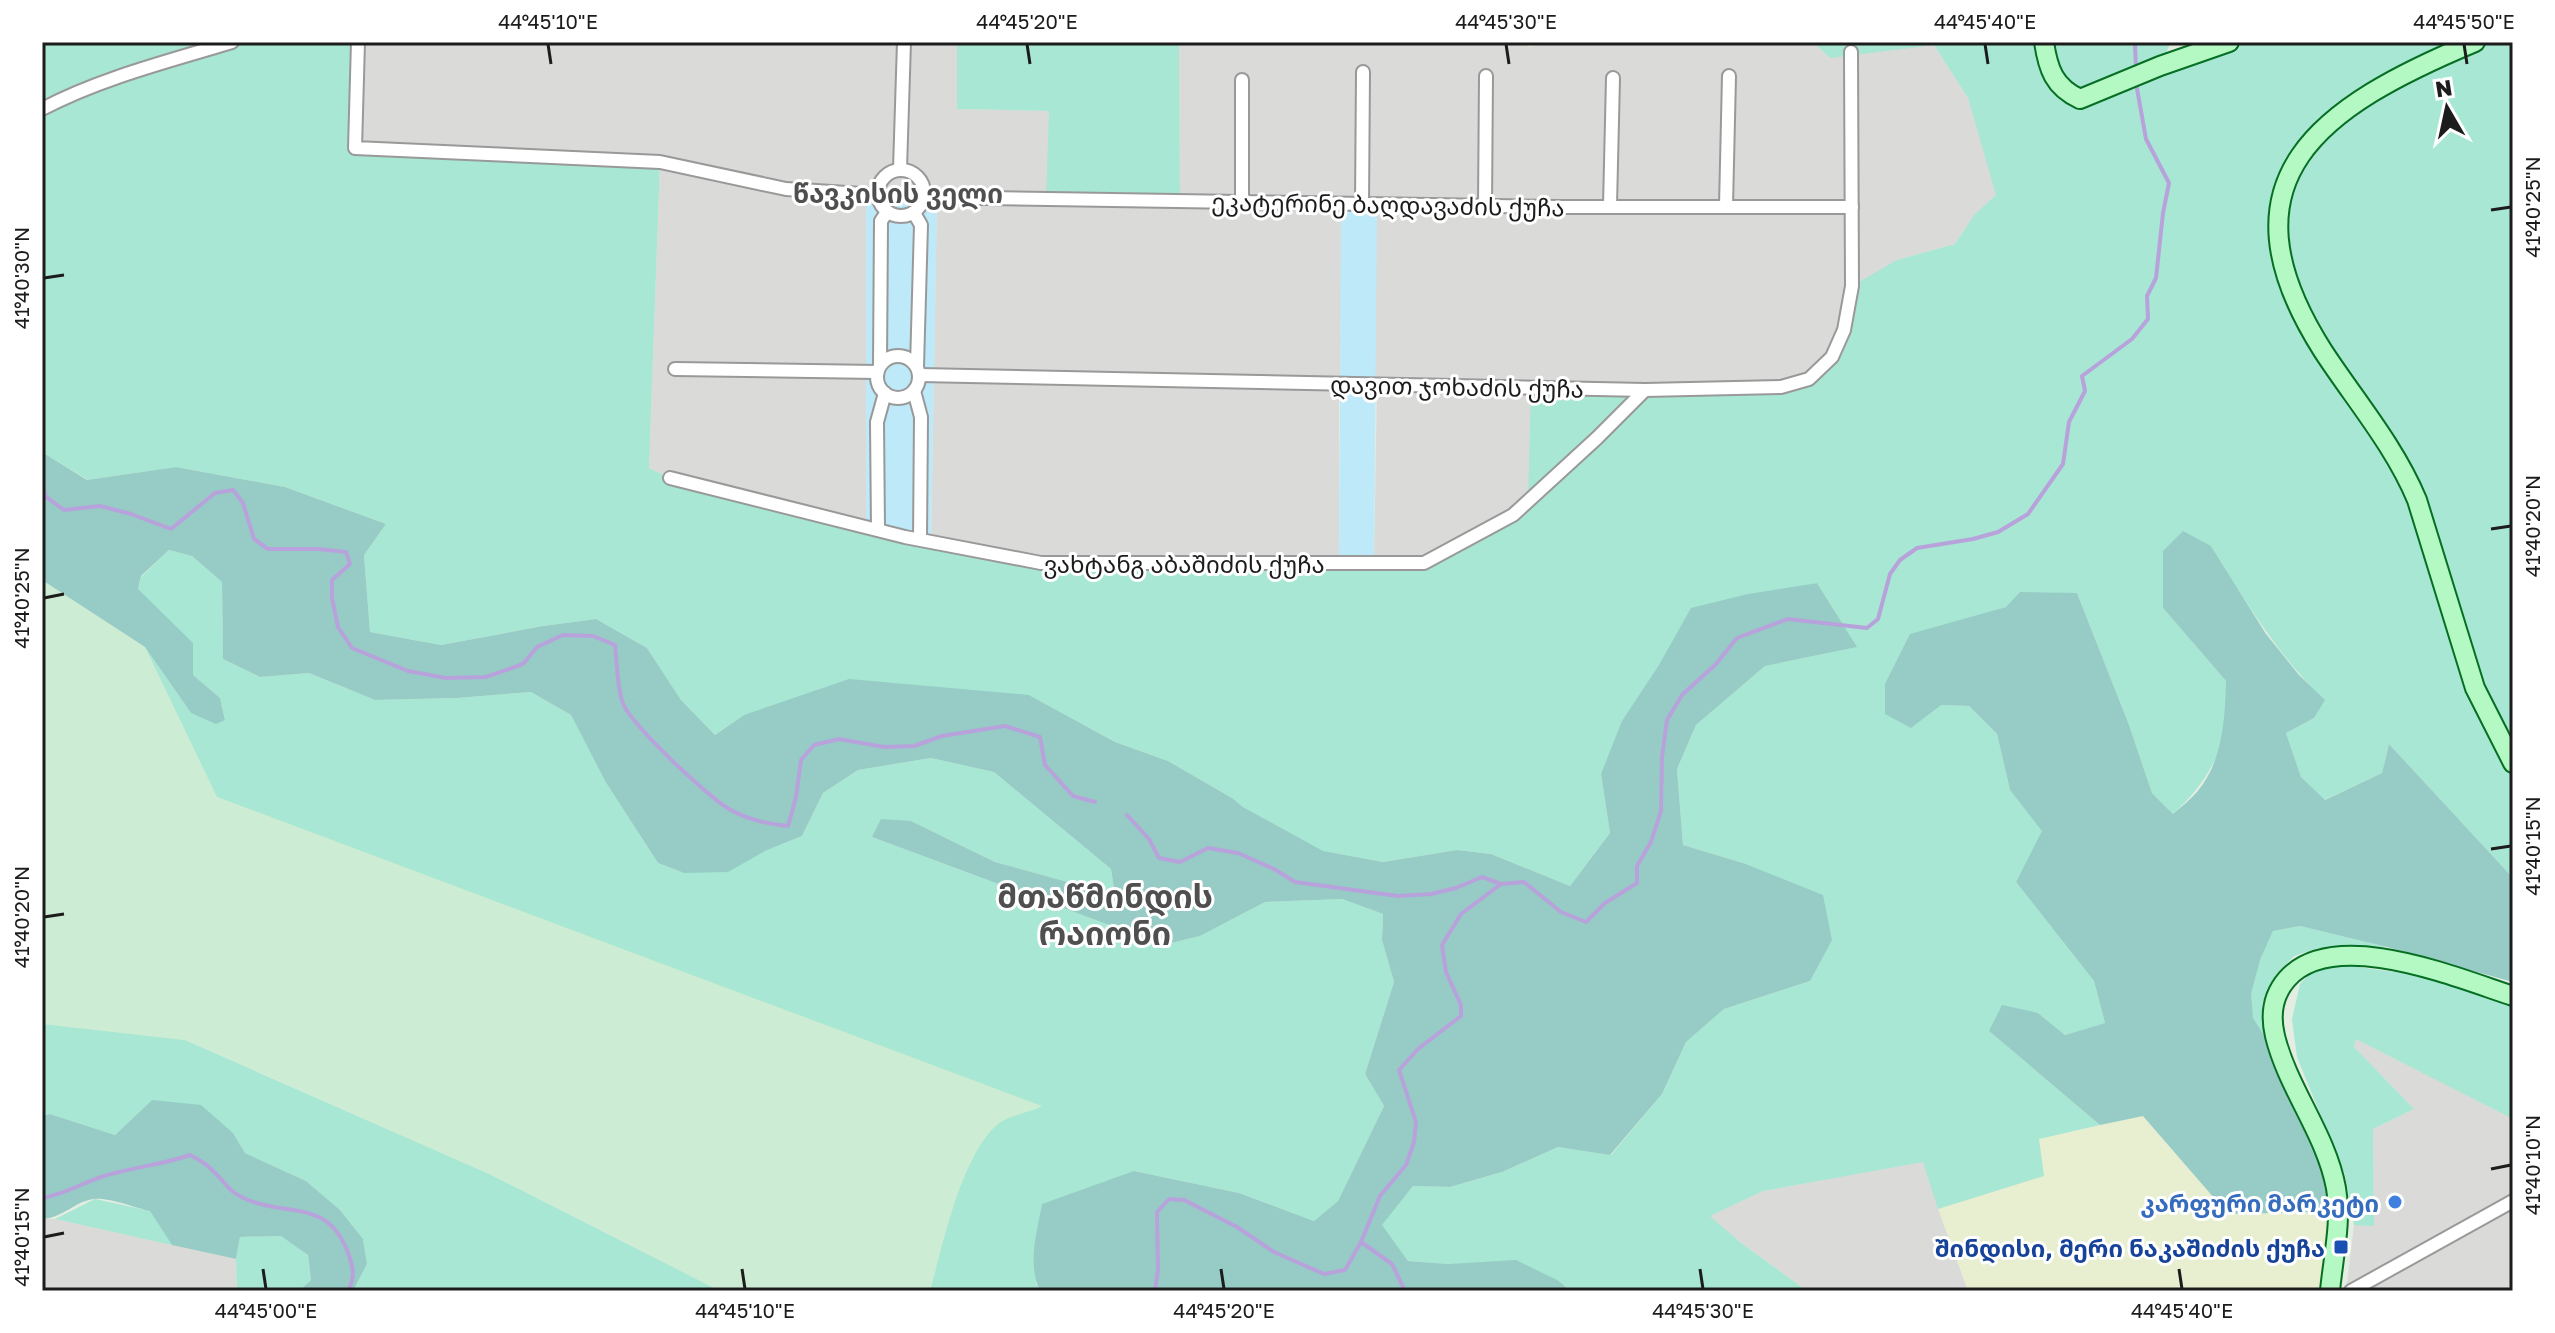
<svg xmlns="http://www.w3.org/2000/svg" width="2555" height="1333" font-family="'Golos Text','Noto Sans Georgian',sans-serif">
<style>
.residential{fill:#dadad9}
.commercial{fill:#e8eed0}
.farmland{fill:#ccecd4}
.grass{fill:#a7e7d3;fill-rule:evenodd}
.forest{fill:#96ccc5}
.park{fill:#bde9f8}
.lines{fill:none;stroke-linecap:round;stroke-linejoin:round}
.stream{stroke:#b8a2db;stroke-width:4}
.minor-casing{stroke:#999;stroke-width:16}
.secondary-casing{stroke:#066f23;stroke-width:22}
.minor{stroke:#fff;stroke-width:12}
.secondary{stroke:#b4f8c3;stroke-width:18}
.ticks{fill:none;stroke:#1c1c1c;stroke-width:3}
.shop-dot{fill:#3f7fe0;stroke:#fff;stroke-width:3}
.transit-dot{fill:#1a4fb4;stroke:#fff;stroke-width:3}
.labels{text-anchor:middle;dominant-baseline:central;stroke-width:6;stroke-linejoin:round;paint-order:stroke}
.street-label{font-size:24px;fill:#1c1c1c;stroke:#fff}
.shop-label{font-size:24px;font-weight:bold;fill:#366cbe;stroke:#fff;text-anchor:end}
.transit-label{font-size:24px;font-weight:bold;fill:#164399;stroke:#fff;text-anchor:end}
.neighbourhood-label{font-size:26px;font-weight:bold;fill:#4f4f4f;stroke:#fff}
.district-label{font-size:32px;font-weight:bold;fill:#4f4f4f;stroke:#fff}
.neatline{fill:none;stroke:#1c1c1c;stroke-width:3}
.ticks-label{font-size:20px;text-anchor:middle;fill:#1c1c1c}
</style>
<rect width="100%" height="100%" fill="#e3ede1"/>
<g class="residential">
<polygon points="358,42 957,42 957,109 1049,111 1180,201 1179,42 1526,42 1529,47 1553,42 1813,42 1830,58 1851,52 1934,45 1968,98 1997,196 1974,215 1955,244 1897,260 1809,379 1528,501 1424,563 1374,563 1377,383 1339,383 1339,564 1088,564 931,542 937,197 866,195 866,526 670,478 649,468 660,162 355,148"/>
<polygon points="2356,1038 2513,1119 2513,1291 2346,1291 2354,1225 2374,1225 2373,1129 2414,1109 2354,1047"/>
<polygon points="1924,1161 1968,1291 1807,1291 1741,1243 1709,1216 1763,1191"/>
<polygon points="42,1219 55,1219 236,1259 237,1291 42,1291"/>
</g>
<polygon class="commercial" points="2142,1116 2228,1213 2331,1212 2322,1291 1968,1291 1938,1209 2043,1176 2039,1139"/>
<polygon class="farmland" points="42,580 145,647 217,797 1044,1106 972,1159 954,1207 930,1291 720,1291 489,1174 186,1040 42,1024"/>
<g class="grass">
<path d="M42,42H357L355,147L660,162L649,468L670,478L1041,563H1424L1528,501L1531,387H1781L1809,379L1832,357L1852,286L1897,260L1955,244L1974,215L1996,195L1968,98L1934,45L1830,58L1813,42H2171L2160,65L2229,42H2513V754L2471,698L2513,779V878L2389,744L2382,773L2324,800L2301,777L2286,733L2314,718L2324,700C2278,655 2245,601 2211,546L2163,608L2226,681C2226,697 2227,715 2224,731C2218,765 2197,792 2173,814L2152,793L2129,725L2077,593L2006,607L1964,620L1941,705L1969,706L1997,734L2010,790L2043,831L2016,882L2094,981L2105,1023L2065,1035L2038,1013L1989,1031L2100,1125L2039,1139L2044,1176L1938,1209L1923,1162L1763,1191L1710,1216L1741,1243L1807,1291H1570L1559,1281L1449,1264L1408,1261L1381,1225L1413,1186L1450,1187L1502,1172L1558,1147L1611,1155L1662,1094L1686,1042L1724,1009L1810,981L1743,863L1683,845L1677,769L1696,725L1765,666L1856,647L1817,583L1691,609L1601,774L1610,833L1570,886L1491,854L1457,850L1383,862L1322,851L1243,807L1232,798L1168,761L1115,742L1029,695L744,715L715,735L681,700L647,648L596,619L543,626L441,645L370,632L364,555L386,524L285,487L176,467L88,480L42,452ZM2158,68L2137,89L2109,88Z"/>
<polygon points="957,42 1179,42 1180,201 1046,199 1049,111 957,109"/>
<path d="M169,550L192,556L222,582L223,659L260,677L309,673L375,700L457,698L531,692L571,715L605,781L658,863L684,873L765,851L802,836L823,793L858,770L931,758L994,772L1111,869L1115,895L995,862L911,821L872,837L1163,945L1200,936L1265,902L1342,899L1383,914L1382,940L1394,982L1365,1074L1384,1106L1338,1201L1314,1221L1239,1193L1134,1171L1036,1283L1040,1291H930C943,1245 961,1156 997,1125C1008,1115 1030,1113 1042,1106L217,797L145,647L191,713L225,720L220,698L193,675L138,589L141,577Z"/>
<path d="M2300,926L2387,947L2319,948L2294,956L2277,974L2262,1004L2267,1040C2263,1033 2255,1025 2253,1018C2244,989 2262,956 2273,931Z"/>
<polygon points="2342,965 2418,975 2513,1005 2513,1119 2356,1039 2354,1047 2414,1109 2373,1129 2374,1226 2354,1225 2345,1175 2297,1057 2292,1019 2300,984 2313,970"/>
<polygon points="42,1024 185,1040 489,1174 720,1291 353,1291 367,1264 363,1239 340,1210 306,1181 245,1153 233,1133 152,1100 115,1135 50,1114 42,1116"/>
<polygon points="95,1199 151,1211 172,1245 55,1219"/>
<polygon points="282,1236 308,1255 311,1280 299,1291 237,1291 236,1259 240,1237"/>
</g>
<g class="forest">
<path d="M42,452L87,480L176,467L285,487L386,524L364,555L370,632L441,645L543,626L596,619L647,648L681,700L715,735L744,715L849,679L1029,695L1115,742L1168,761L1232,798L1243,807L1323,851L1383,862L1457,850L1491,854L1570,886L1610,833L1601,774L1622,721L1659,665L1691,608L1748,594L1817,583L1857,647L1765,666L1696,725L1677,769L1683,845L1743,863L1823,895L1832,940L1810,981L1724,1009L1686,1042L1662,1094L1610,1155L1558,1147L1502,1172L1450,1187L1413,1186L1382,1225L1408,1261L1449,1264L1516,1260L1559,1281L1570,1291H1040C1027,1264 1037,1232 1042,1204L1134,1171L1239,1193L1314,1221L1338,1201L1384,1106L1365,1074L1394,982L1382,940L1383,914L1342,899L1265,902L1200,936L1163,945L872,837L881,819L911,821L995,862L1115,895L1111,869L994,772L931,758L858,770L823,793L802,836L765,851L728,872L684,873L658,863L605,781L571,715L531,692L457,698L375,700L309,673L260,677L223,659L222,582L192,556L169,550L141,576L138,589L193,643V675L220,698L225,720L216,724L191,713L145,647L42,580Z"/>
<path d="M2183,531L2211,546L2266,634L2299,675L2325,700L2314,718L2286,733L2301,777L2325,800L2382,773L2389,744L2513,878V982L2387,947L2300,926L2273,931L2260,960L2251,994L2253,1018L2267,1040L2321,1158L2331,1212L2228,1214L2143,1116L2100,1125L1989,1031L2002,1005L2038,1013L2065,1035L2105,1023L2094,981L2016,882L2042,831L2010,790L1997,734L1969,706L1941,705L1911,728L1885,714V684L1910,634L2006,607L2020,592L2077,593L2129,725L2152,793L2173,814C2181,807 2190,800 2197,792C2223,761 2225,719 2226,681L2163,608V551Z"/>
<path d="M152,1100L201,1105L233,1133L245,1153L306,1181L340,1210L363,1239L367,1264L353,1291H299L311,1280L308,1255L281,1236L240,1237L236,1259L172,1245L150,1211C136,1208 108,1197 94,1199C75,1201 63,1218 42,1219V1116L50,1114L115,1135Z"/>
</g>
<g class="park">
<polygon points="866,195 881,206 924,197 937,197 931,542 866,526"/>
<polygon points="1341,204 1377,204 1374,563 1339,564"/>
</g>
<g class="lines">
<g class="stream">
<polyline points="2136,70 2135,45 2137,42"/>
<path d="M42,477L45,496L64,510L100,506L131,514L171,529L215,493L233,490L243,503L254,539L268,549H318L346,552L350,564L332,580V598L338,627L352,648L408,671L446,678L486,677L523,664L537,647L563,635L593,636L615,645C617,663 617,684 622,701C628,722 708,797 729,809C748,820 767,824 788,826L796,797L801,760L814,745L839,739L884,747L914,746L942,736L1005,726L1040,737L1045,765L1073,796L1095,802"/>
<polyline points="1127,815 1149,839 1159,858 1180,862 1208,848 1238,853 1274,869 1295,882 1398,896 1431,894 1456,888 1482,877 1501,884"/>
<path d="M42,1198C68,1194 90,1178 115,1173C142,1166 164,1164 190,1155C197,1159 206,1163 211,1169C227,1183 226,1191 248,1200C289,1217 326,1199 347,1250C353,1266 356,1276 348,1291"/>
<polyline points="1361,1242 1392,1264 1405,1291"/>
<polyline points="1155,1291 1158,1270 1157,1212 1169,1199 1184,1200 1237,1227 1274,1252 1324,1274 1345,1270 1361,1242 1380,1196 1406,1165 1414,1142 1416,1122 1399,1070 1418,1049 1461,1016 1461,1005 1446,972 1442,945 1461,914 1501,884 1524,882 1561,912 1586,922 1605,903 1637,883 1637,866 1651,842 1661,811 1662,757 1667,720 1682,695 1716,664 1737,638 1788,619 1867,628 1878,619 1890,574 1900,560 1917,548 1973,539 1998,532 2028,514 2063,464 2069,422 2085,391 2082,376 2132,339 2148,319 2147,296 2156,278 2163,213 2169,183 2146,139 2136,83"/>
</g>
<g class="minor-casing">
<g id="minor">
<polyline points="358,42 355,148 660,162 786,189 877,195"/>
<path d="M42,109C101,78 169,61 232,42"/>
<polyline points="900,169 904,42"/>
<circle cx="901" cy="193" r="23"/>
<polyline points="924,197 1558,207 1852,207"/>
<polyline points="1242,202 1242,80"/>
<polyline points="1362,204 1363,72"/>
<polyline points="1485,206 1486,76"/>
<polyline points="1610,206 1613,78"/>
<polyline points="1726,206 1729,76"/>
<polyline points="914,213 921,225 917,366"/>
<circle cx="898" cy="377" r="21"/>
<polyline points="880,365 881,221 887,212"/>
<polyline points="675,369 877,372"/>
<polyline points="920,375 1645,390 1781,387 1809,379 1832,357 1844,330 1852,286 1851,52"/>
<polyline points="914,391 921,417 920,539"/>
<polyline points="670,478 905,537 1041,563 1424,563 1513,515 1597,438 1645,390"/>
<polyline points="878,529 877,422 885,393"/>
<polyline points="2351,1291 2513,1201"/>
</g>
</g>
<g class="secondary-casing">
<g id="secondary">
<path d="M2044,42C2048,69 2054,87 2080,99L2160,66L2229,42"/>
<path d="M2475,42C2322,106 2213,178 2323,351C2355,400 2394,445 2417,500L2475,688L2513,763"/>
<path d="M2330,1291C2333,1258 2342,1221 2336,1188C2326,1134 2288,1089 2275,1036C2270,1015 2273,995 2287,979C2334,926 2457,978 2513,996"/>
</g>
</g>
<use href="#minor" class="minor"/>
<use href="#secondary" class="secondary"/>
</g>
<path class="ticks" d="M548,44L551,64M1027,44L1030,64M1506,44L1509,64M1985,44L1988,64M2464,44L2467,64M2491,210L2511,207M44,278L64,275M2491,529L2511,526M44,598L64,594M2491,849L2511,846M44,917L64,914M2491,1169L2511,1165M44,1237L64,1233M263,1269L266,1289M742,1269L745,1289M1221,1269L1224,1289M1700,1269L1703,1289M2179,1269L2182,1289"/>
<circle class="shop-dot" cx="2395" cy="1202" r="8"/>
<rect class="transit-dot" x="2333" y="1239" width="16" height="16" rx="4"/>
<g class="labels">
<g class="street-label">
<text transform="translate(1388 204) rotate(1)">ეკატერინე ბაღდავაძის ქუჩა</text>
<text transform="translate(1457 386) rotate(1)">დავით ჯოხაძის ქუჩა</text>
<text x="1184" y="563">ვახტანგ აბაშიძის ქუჩა</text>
</g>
<g class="shop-label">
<text x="2379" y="1202">კარფური მარკეტი</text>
</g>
<g class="transit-label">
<text x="2325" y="1247">შინდისი, მერი ნაკაშიძის ქუჩა</text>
</g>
<g class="neighbourhood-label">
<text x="898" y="193">წავკისის ველი</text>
</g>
<g class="district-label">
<text x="1105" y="896">მთაწმინდის<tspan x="1105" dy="37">რაიონი</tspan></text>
</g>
</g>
<rect width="2555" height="1333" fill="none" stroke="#ffffff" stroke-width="88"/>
<g transform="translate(2447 108) rotate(351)" stroke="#ffffff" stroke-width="6" paint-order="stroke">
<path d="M0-6L14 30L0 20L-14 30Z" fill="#1c1c1c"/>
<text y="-12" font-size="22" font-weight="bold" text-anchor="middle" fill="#1c1c1c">N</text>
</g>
<rect x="44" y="44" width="2467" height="1245" class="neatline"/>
<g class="ticks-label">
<text x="548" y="29">44°45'10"E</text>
<text x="1027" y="29">44°45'20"E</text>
<text x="1506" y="29">44°45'30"E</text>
<text x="1985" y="29">44°45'40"E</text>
<text x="2464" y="29">44°45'50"E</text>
<text transform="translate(2533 207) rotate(-90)" y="7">41°40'25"N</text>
<text transform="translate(22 278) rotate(-90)" y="7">41°40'30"N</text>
<text transform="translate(2533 526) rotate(-90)" y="7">41°40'20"N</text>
<text transform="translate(22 598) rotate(-90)" y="7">41°40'25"N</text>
<text transform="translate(2533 846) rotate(-90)" y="7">41°40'15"N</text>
<text transform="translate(22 917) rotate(-90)" y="7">41°40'20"N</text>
<text transform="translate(2533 1165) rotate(-90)" y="7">41°40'10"N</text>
<text transform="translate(22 1237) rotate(-90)" y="7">41°40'15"N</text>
<text x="266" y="1318">44°45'00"E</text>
<text x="745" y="1318">44°45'10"E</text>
<text x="1224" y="1318">44°45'20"E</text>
<text x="1703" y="1318">44°45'30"E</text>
<text x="2182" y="1318">44°45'40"E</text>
</g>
</svg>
